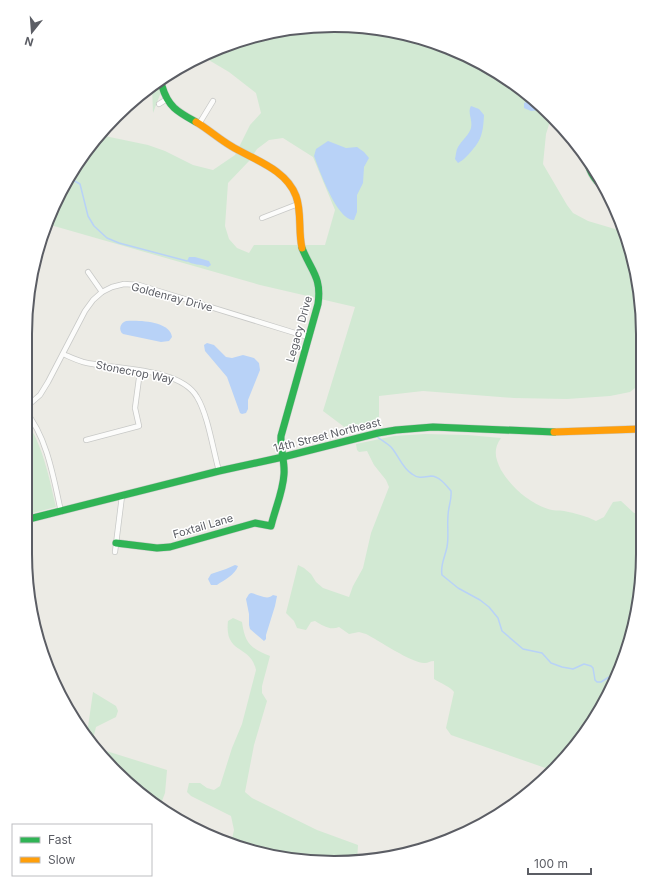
<svg xmlns="http://www.w3.org/2000/svg" width="668" height="888" font-family="Inter,sans-serif">
<style>
.green{fill:#d2e9d3;fill-rule:evenodd}
.water{fill:#b8d2f7}
.lines{fill:none;stroke-linecap:round;stroke-linejoin:round}
.stream{stroke:#b8d2f7;stroke-width:1.5}
.street-casing{stroke:#c8c9c7;stroke-width:6}
.fast-casing{stroke:#cacaca;stroke-width:8}
.slow-casing{stroke:#cacaca;stroke-width:8}
.street{stroke:#fcfcfb;stroke-width:4.5}
.fast{stroke:#30b455;stroke-width:7}
.slow{stroke:#ff9f0a;stroke-width:7}
.labels{text-anchor:middle;dominant-baseline:central;stroke-width:3;stroke-linejoin:round;paint-order:stroke}
.street-label{font-size:11px;fill:#5b5d64;stroke:#fff}
.rim{fill:none;stroke:#5b5d64;stroke-width:2}
</style>
<rect width="100%" height="100%" fill="#ecebe5"/>
<g class="green">
<path d="M334,25L393,31L452,48L505,77L552,115L546,134L543,164L567,205L573,213L588,221L625,232L627,234L640,294V384L630,392L610,396L567,399L514,398L423,391L379,396V422L347,429L323,411L355,307L260,285L47,224L57,197L89,146L100,135L148,145L165,151L193,165L213,170L235,155L250,125L261,113L256,93L229,72L202,56L216,49L274,31ZM283,138L313,157L335,210L325,245H254L249,253L237,248L229,239L225,226L228,183L249,161L257,149L269,140Z"/>
<polygon points="168,74 167,76 153,113 152,86 162,77"/>
<path d="M25,419C43,445 49,477 56,507L25,515Z"/>
<path d="M425,434L468,435L501,438C493,449 495,458 501,470C512,488 528,502 548,509C553,511 559,510 564,511C575,513 586,516 596,521L604,517L613,502L621,501L634,513H640V594L627,654L601,709L554,771L451,735L446,728L454,692C451,687 440,683 434,679V661C430,661 428,663 425,663C413,664 378,640 366,634L359,632L349,634L339,627C330,631 322,625 315,621L311,622L306,630L297,628L294,621L286,613L298,565L304,568L311,574L316,582L323,588L349,597L353,586L363,568L371,533L389,487L386,480L374,465L367,451L359,452L357,450L356,444L394,436Z"/>
<path d="M233,618L242,622C245,643 250,648 270,656L262,686V693L267,701L254,745L245,792L252,798L317,830L358,845L357,862L273,857L231,843L234,830L231,816L191,796L187,792L189,783H200L207,788L214,790L220,786L232,748L242,724L256,670C251,644 224,655 228,621Z"/>
<polygon points="93,692 116,706 118,711 116,717 96,727 94,735 96,744 87,734"/>
<polygon points="100,749 167,770 165,793 160,806 151,800 153,795 130,786"/>
</g>
<g class="water">
<polygon points="533,99 542,107 540,110 531,111 524,108 524,103"/>
<path d="M471,106L479,109L484,115C483,135 481,141 468,155C465,158 462,161 458,163L455,159C456,155 456,150 458,147C462,140 469,135 471,128C473,120 467,112 471,106Z"/>
<path d="M328,141L346,148L357,147L364,152L369,158L364,167L363,183L357,195V212L354,220C337,221 319,169 314,156L316,149Z"/>
<path d="M189,257H195L209,261L211,265L208,267C201,264 192,265 187,261Z"/>
<path d="M126,321C138,320 170,321 172,337L169,341L161,342L123,334C118,330 120,323 126,321Z"/>
<polygon points="207,343 214,345 226,357 232,358 243,355 254,358 259,363 260,370 248,400 248,409 246,413 242,414 240,413 227,377 205,351 204,345"/>
<path d="M235,565L238,566C235,575 224,580 217,585H211L208,579L211,574L226,569Z"/>
<path d="M251,593C258,594 267,601 273,595L277,596L275,606L266,635V639L264,641L250,629L249,625V614L246,599L249,594Z"/>
</g>
<g class="lines">
<g class="stream">
<polyline points="69,178 80,184 88,216 94,226 107,238 119,243 187,261"/>
<path d="M376,436C381,440 387,443 391,447C399,456 402,468 412,474C418,479 424,477 431,476C439,476 446,485 451,491C452,500 448,507 448,516C447,526 449,537 447,547C445,557 440,565 442,575L458,588L480,600L489,607L498,618L502,631L523,649L542,653L551,663L562,667L573,669L584,664L591,666L593,668L595,680L597,682H601L609,677L615,679"/>
</g>
<g class="street-casing">
<g id="street">
<polyline points="159,104 167,99"/>
<polyline points="199,124 213,101"/>
<polyline points="262,218 298,204"/>
<polyline points="88,272 102,292"/>
<path d="M63,354C70,357 76,360 83,362C115,370 180,367 197,397C208,415 213,450 219,471"/>
<polyline points="25,408 40,395 48,382 85,311 93,300 102,292 112,287 124,284 139,285 308,337"/>
<path d="M25,411C47,436 54,480 61,512"/>
<polyline points="86,440 139,426 135,408 140,371"/>
<polyline points="115,552 122,496"/>
</g>
</g>
<g class="fast-casing">
<g id="fast">
<path d="M162,86C168,107 178,112 196,122"/>
<path d="M586,156C588,168 593,179 603,187"/>
<polyline points="25,520 219,471 283,457 378,433 396,430 433,427 554,432"/>
<path d="M116,543L157,548L170,547L255,523L271,526C275,509 283,492 284,474C285,461 280,449 281,436L318,304C322,277 311,271 302,248"/>
</g>
</g>
<g class="slow-casing">
<g id="slow">
<path d="M196,122C208,129 219,139 231,146C254,160 286,169 296,196C302,212 298,231 302,248"/>
<polyline points="554,432 640,429"/>
</g>
</g>
<use href="#street" class="street"/>
<use href="#fast" class="fast"/>
<use href="#slow" class="slow"/>
</g>
<g class="labels">
<g class="street-label">
<text transform="translate(172 297) rotate(15)">Goldenray Drive</text>
<text transform="translate(299 329) rotate(-74)">Legacy Drive</text>
<text transform="translate(135 372) rotate(11)">Stonecrop Way</text>
<text transform="translate(327 435) rotate(-14)">14th Street Northeast</text>
<text transform="translate(203 526) rotate(-16)">Foxtail Lane</text>
</g>
</g>
<path d="M0 0H668V888H0ZM334 32H334A302 302 0 0 1 636 334V554A302 302 0 0 1 334 856H334A302 302 0 0 1 32 554V334A302 302 0 0 1 334 32Z" fill="#fff" fill-rule="evenodd"/>
<path class="rim" d="M334 32H334A302 302 0 0 1 636 334V554A302 302 0 0 1 334 856H334A302 302 0 0 1 32 554V334A302 302 0 0 1 334 32Z"/>
<rect x="12" y="824" width="140" height="52" fill="#ffffff" stroke="#bdbec1"/>
<rect x="20" y="837" width="20" height="6" fill="#30b455" stroke="#bdbec1"/>
<text x="48" y="844" font-size="12" fill="#5b5d64">Fast</text>
<rect x="20" y="857" width="20" height="6" fill="#ff9f0a" stroke="#bdbec1"/>
<text x="48" y="864" font-size="12" fill="#5b5d64">Slow</text>
<g transform="translate(32 32) rotate(197)" stroke="#ffffff" stroke-width="3" paint-order="stroke">
<path d="M0-3L7 15L0 10L-7 15Z" fill="#5b5d64"/>
<text y="-6" font-size="11" font-weight="bold" text-anchor="middle" fill="#5b5d64">N</text>
</g>
<path d="M528 868v6h63v-6" fill="none" stroke="#5b5d64" stroke-width="2"/>
<text x="534" y="868" font-size="12" fill="#5b5d64" stroke="#ffffff" stroke-width="3" paint-order="stroke">100 m</text>
</svg>
